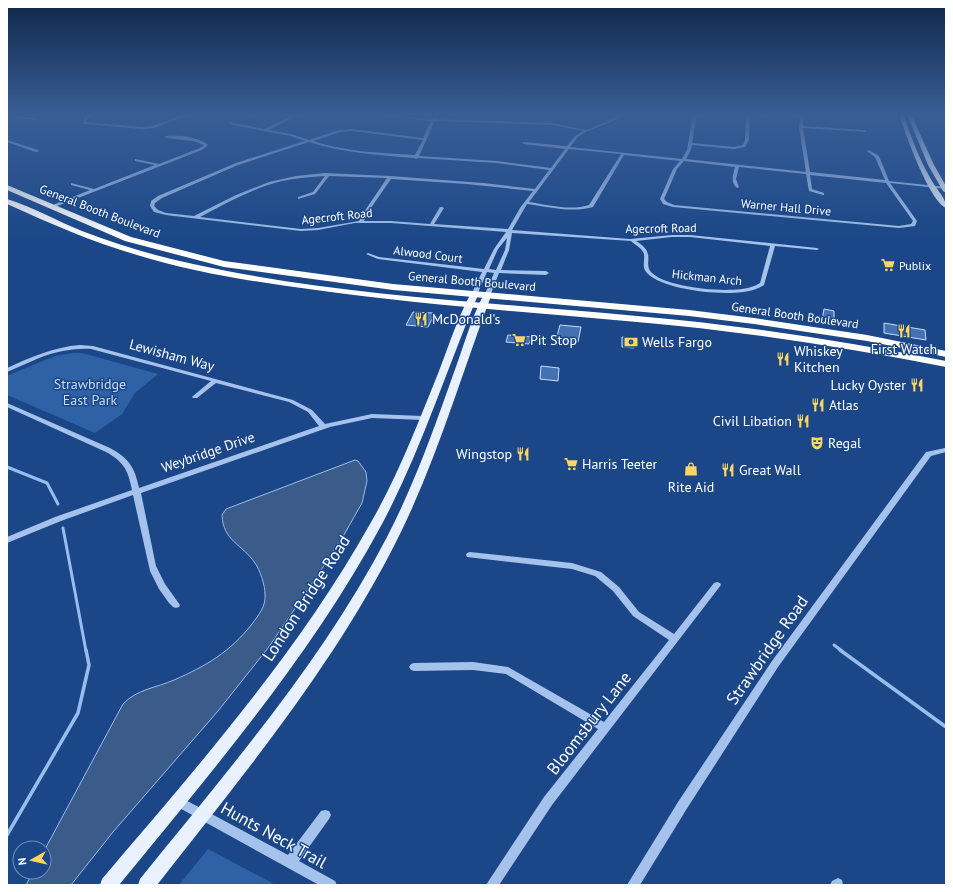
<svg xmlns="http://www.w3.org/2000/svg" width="953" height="892" font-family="'PT Sans',sans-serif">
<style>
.green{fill:#2e61a6}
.water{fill:#3b5b8b;stroke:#97bdee}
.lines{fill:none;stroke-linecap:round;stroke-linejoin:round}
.stream-far1{stroke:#97bdee;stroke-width:3}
.stream{stroke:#97bdee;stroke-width:3.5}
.building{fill:#4471b1;stroke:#c9ddf9}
.minor{fill:#a4c2ec;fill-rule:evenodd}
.major{fill:#e9f1ff;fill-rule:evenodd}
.highway{fill:#fff;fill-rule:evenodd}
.labels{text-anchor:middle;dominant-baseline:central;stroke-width:3;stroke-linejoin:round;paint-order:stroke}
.far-street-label{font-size:12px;fill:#fff;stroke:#1b4788}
.far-poi-label{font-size:12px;fill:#fff;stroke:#1b4788;text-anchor:start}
.poi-label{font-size:14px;fill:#fff;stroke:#1b4788;text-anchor:start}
.street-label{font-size:14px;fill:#fff;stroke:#1b4788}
.park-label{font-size:14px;fill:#c9ddf9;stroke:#1b4788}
.near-street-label{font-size:17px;fill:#fff;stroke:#1b4788}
</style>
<rect width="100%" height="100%" fill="#1b4788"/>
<g class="green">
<polygon points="73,353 82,353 158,374 135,393 122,414 95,433 7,395 7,376 9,375 55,356"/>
<polygon points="208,849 276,885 179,885"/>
</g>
<path class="water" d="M355,460L358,461L366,472L367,481L362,503L341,540L307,591L268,648L218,711L113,832L71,885H26L33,872H44V851L123,704C137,689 156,688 174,680C206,666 230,652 252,624C259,614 266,607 265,594C265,585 260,570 255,563C242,544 223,541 222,515L226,509Z"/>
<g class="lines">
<g class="stream-far1">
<polyline points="7,467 47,483 58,504"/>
<polyline points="63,528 86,651"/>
<polyline points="834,645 842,651"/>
</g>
<g class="stream">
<polyline points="840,650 946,727"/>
<polyline points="7,835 78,713 89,665 86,650"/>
</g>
</g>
<g class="building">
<polygon points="824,309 834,311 834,322 822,321"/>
<polygon points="413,312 433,313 432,315 434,315 428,327 406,325"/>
<polygon points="884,323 925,330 926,340 884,333"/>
<polygon points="560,325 581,327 578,342 556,340"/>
<polygon points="508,335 531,337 529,344 506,342"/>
<polygon points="622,337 634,338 634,348 622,347"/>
<polygon points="541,366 559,368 558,381 540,379"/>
</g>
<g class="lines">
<g class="minor">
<polygon points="90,114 95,114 87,119 86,122 142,127 152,126 185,114 191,114 154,128 142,129 83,124 84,118"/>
<path d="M296,114H301L269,130L291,134L309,140L339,130L352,129L423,138L431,121L370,114H383L432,119L437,114H441L436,119L552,123L586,130L610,120L620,114H624C610,126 592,126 578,137C575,140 573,144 570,147L682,159L687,150L693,114H697L692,143L734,147L743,145L745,140L746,114H750L749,140L745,147L734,149L692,145L691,150L686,159L806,172L799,127L800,118L784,114L802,116L803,114H807L803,119V126L865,130L867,131L865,132L803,128L810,172L885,180L875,157L868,152L867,151L869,150L879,156L889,181L946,187V189L890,183L917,221L915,226L899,228L673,207L663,204L660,199L673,169L680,161L624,155L593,207C571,213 549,207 527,204L512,230L630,239L672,235H690L817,248L819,249L817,250L775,246L764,285C761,287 758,288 756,289C733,298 666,291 648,274C641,268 645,262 644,254C642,248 635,245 631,241L512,233L509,250L501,270L546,271L549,273L546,275L499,273L490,296L487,298L484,296L494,273L487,272L477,295L474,297L471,295L482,272L378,259L366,254L368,253L379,257L484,269L494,249L506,232L391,223H355L318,230L301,231L166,215L154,212L150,206L151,201L158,196L236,163L305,141L290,136L233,125L230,124V122L264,129ZM435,121L552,125L583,131L575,136L567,146L523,142L522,143L524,144L565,149L551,168L497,161L419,156ZM352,131L423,140L415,155C381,153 346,152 313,141L340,132ZM309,142C343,153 379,155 414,158L416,159L418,158L497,163L549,170L535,189L483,183L390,176L325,173L296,176L269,182L236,195L194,216L166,213L158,210L154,206L155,203L162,198L238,165ZM569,149L621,154L589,205C570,211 549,205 529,202ZM684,161L735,167C733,175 730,182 737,188L739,187L736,179L739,167L806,174L809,191L823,195H824V193L812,189L810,175L886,183L913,221L911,224L899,226L674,205L667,202L664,199L677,169ZM325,176L313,192L298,197V199L315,194L329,176L387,178L362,215L359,221L318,228L301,229L200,217C226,203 253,188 282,181C296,178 311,177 325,176ZM391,179L466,184L533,191L520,208L508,229L434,224L444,208L442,207H440L430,224L391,221H364L366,215ZM672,237H690L770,246L760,283C757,285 754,286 751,287C731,294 665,288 651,272C643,263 657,253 636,241ZM507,238L505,250L496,270L489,269L498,249Z"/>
<polygon points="7,115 34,118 36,119 34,120 7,117"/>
<path d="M165,136C177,135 198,136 208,145L202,150L52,208L48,207L90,190L71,185V183L94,189L155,165L135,161V159L159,164L200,148L204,145L193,141L166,138Z"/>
<polygon points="7,140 38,150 39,151 36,152 7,142"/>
<path d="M80,345L93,346L293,400L312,410L325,424L372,414L423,416L426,418L423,420L372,418L330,427L141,493L156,566L165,584L180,605L179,607L176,608L173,607L169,603L159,589L150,571L133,495L61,521L7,543V537L55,517L132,490C128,470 124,462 106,452L7,407V403L110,448C129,458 135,468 139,488L319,426L308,412L289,402L216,383L197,398H193L192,397L193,396L211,381L91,349C69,348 50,353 30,362C22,365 15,369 7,372V368C31,357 54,347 80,345Z"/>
<polygon points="945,448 946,448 946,452 931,456 778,667 686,810 640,885 627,885 678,802 772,661 926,452"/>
<polygon points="470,552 572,563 601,572 619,587 639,612 674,634 714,583 717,582 720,583 721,585 552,805 499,885 486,885 544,797 598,729 506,674 473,670 414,671 411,670 409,667 411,664 414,663 473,662 508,667 604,722 669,640 633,616 613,591 595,576 572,569 467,557 466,555 467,553"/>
<polygon points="178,796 288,855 321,811 325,810 329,811 331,815 329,819 299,861 335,881 337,885 319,885 174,805 173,801 174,797"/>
<polygon points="838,878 842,880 843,885 830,885 832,881"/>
</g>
<g class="major">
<path d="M899,114H903C912,139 921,164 935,186C940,193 946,199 946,208C929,200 905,133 899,114Z"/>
<polygon points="907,114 911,114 934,165 946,186 946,193 943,191 928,165"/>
<path d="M471,293H474L478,295C446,371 421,451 382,524C311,656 213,770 119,885H100L102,879C198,766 297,654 370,524C398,476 418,423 439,371C449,345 458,317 471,293Z"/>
<path d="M484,294H490L491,296C461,376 437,459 399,536C336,663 244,774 157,885H138L140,879C228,770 322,662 387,537C414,485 434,429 453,375C463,349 471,318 484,294Z"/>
</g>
<g class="highway">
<polygon points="7,185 131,237 224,261 393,284 689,310 754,318 867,335 946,351 946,357 867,341 754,324 689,316 393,290 224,267 125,241 7,190"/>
<path d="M7,199C33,207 57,221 82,231C118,245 155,256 193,264C338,296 489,302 637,316C741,325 844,341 946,361V367C844,347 741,331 637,322C530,312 422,305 316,290C256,282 195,273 137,255C92,242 49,223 7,204Z"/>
</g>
</g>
<linearGradient id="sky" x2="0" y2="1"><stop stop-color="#0f274b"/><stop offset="0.48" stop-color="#395e96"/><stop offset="1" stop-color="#395e96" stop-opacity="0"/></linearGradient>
<rect width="953" height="239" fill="url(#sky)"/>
<defs>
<g id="supermarket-bare" transform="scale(1.08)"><path d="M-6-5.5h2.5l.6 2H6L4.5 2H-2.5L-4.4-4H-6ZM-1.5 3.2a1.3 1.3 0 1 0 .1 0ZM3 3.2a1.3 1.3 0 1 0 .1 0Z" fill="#fdd561" stroke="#1b4788" stroke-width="2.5" paint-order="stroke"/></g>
<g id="restaurant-bare" transform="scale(1.08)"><path d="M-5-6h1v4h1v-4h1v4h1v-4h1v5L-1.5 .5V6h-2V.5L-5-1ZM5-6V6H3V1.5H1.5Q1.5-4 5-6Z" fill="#fdd561" stroke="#1b4788" stroke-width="2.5" paint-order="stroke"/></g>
<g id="bank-bare" transform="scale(1.08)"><path d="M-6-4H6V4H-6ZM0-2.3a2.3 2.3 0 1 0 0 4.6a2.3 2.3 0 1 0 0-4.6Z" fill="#fdd561" stroke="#1b4788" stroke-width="2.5" paint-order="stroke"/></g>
<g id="theatre-bare" transform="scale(1.08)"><path d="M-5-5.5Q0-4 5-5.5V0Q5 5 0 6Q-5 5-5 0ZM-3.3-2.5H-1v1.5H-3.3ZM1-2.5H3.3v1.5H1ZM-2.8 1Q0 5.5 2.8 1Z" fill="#fdd561" stroke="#1b4788" stroke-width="2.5" paint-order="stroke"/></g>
<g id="shop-bare" transform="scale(1.08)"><path d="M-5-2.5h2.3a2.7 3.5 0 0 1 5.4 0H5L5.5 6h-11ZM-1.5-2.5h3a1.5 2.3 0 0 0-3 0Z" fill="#fdd561" stroke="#1b4788" stroke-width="2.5" paint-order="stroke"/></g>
</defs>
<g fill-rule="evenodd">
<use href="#supermarket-bare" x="888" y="265"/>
<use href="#restaurant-bare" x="421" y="319"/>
<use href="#restaurant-bare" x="904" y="331"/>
<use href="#supermarket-bare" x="519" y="340"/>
<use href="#bank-bare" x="631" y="342"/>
<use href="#restaurant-bare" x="783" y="359"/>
<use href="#restaurant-bare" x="917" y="385"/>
<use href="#restaurant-bare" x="818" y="405"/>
<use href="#restaurant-bare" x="803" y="421"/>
<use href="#theatre-bare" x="817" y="443"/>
<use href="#restaurant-bare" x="523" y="454"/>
<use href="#supermarket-bare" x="571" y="464"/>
<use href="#shop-bare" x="691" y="469"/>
<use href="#restaurant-bare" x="728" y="470"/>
</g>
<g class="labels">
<g class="far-street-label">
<text transform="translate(786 207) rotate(5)">Warner Hall Drive</text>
<text transform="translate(100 211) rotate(21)">General Booth Boulevard</text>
<text transform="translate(337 216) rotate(-6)">Agecroft Road</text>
<text transform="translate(661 228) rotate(-1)">Agecroft Road</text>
<text transform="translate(428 254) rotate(7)">Alwood Court</text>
<text transform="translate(707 277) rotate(6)">Hickman Arch</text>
<text transform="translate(472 281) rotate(5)">General Booth Boulevard</text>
<text transform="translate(795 315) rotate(8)">General Booth Boulevard</text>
</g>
<g class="far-poi-label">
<text x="899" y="265">Publix</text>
</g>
<g class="poi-label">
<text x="432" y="319">McDonald's</text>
<text x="530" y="340">Pit Stop</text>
<text x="642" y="342">Wells Fargo</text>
<text x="904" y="349" text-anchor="middle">First Watch</text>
<text x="794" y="351">Whiskey<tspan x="794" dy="16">Kitchen</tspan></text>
<text x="906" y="385" text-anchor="end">Lucky Oyster</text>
<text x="829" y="405">Atlas</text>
<text x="792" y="421" text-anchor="end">Civil Libation</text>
<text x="828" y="443">Regal</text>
<text x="512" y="454" text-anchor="end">Wingstop</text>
<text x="582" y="464">Harris Teeter</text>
<text x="739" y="470">Great Wall</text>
<text x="691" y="487" text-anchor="middle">Rite Aid</text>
</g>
<g class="street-label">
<text transform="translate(172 355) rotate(15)">Lewisham Way</text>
<text transform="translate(208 452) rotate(-19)">Weybridge Drive</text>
</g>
<g class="park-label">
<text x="90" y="384">Strawbridge<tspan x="90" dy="16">East Park</tspan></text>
</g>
<g class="near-street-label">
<text transform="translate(306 598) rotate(-57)">London Bridge Road</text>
<text transform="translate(767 650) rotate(-55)">Strawbridge Road</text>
<text transform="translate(589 723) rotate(-52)">Bloomsbury Lane</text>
<text transform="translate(274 835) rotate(29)">Hunts Neck Trail</text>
</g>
</g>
<rect width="953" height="892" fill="none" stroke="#ffffff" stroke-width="16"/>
<g transform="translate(32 860) rotate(262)"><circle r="19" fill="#1b4788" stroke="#7691b8"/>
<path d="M0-3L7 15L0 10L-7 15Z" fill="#fdd561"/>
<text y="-6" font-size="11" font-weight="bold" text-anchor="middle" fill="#ffffff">N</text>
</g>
</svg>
